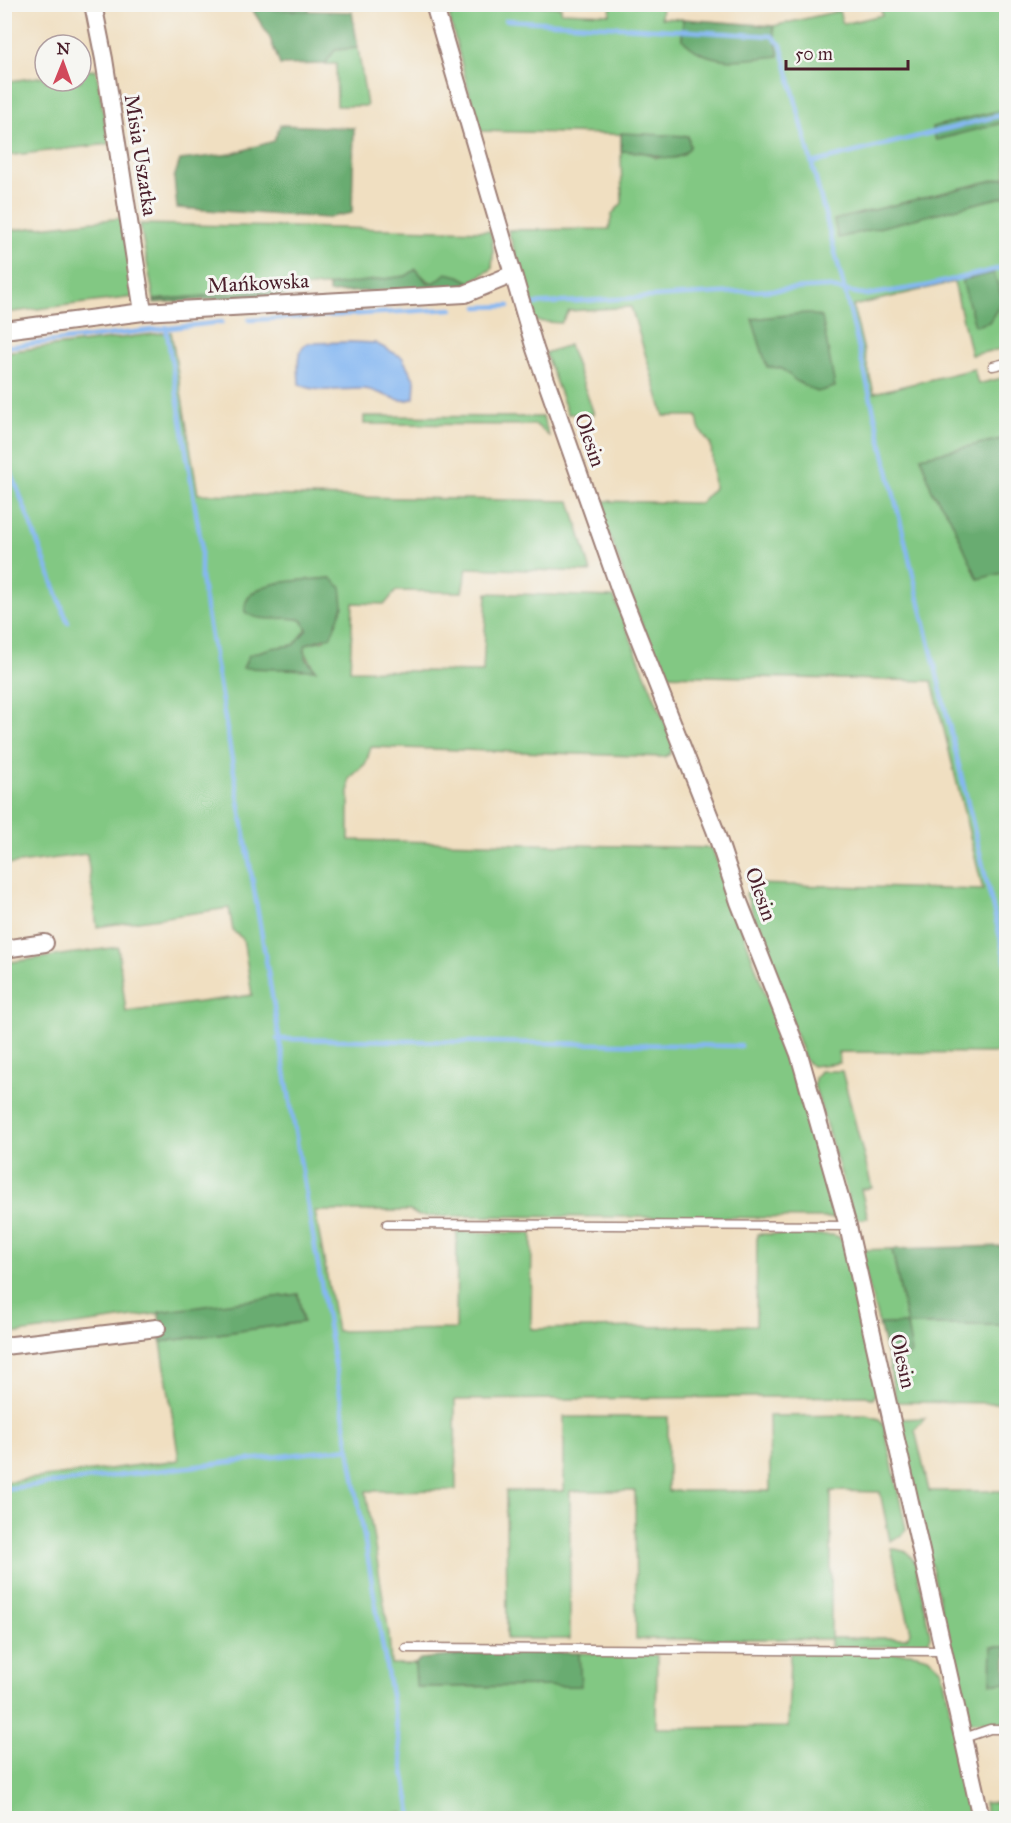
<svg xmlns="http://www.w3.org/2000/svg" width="1011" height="1823" font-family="'IM FELL Great Primer',serif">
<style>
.green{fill:#82c883;stroke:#667457;stroke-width:1.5;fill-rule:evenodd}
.forest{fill:#69ac71;stroke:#5a664e;stroke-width:1.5}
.water{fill:#85b7f2;stroke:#686b8e;stroke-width:1.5}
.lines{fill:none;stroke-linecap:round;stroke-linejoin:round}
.stream{stroke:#85b7f2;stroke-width:4.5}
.service-casing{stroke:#9d7f76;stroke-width:11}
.minor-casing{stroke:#9d7f76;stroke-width:20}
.service{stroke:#fff;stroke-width:8}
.minor{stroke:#fff;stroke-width:16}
.labels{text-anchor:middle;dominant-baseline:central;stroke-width:6;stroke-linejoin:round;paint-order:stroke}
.street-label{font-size:21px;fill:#4a1f2b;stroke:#f6f6f2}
</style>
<rect width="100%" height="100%" fill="#f6f6f2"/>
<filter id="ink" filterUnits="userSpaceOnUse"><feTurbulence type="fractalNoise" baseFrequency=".0167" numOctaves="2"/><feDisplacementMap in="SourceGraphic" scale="12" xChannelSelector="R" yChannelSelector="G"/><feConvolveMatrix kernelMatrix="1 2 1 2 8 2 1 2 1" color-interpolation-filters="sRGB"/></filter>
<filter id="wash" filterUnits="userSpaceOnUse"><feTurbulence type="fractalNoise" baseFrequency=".008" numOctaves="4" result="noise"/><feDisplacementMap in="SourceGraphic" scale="24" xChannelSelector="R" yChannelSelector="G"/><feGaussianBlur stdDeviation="1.35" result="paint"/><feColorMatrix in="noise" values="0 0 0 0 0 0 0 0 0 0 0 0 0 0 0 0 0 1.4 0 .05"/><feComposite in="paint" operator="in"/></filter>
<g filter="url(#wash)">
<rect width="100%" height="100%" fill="#f0dfc1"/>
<g class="green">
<polygon points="511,4 561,7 561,12 610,14 611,5 662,5 661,18 683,19 682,39 779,56 773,26 839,11 843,24 882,15 880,5 1006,5 1006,109 932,128 936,140 1006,122 1006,177 834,220 839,237 1006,196 1006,350 1001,349 971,355 954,282 853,306 874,393 974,369 978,384 1006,377 1006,438 922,457 932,491 950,517 978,578 1006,572 1006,1053 838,1052 840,1063 812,1066 805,1060 746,894 753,884 983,890 932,681 660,675 597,501 700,503 714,488 711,445 699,428 697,416 664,416 631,307 569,311 561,323 532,321 526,289 508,230 609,229 612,214 622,203 621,151 645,153 657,158 683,155 690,147 688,136 479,131 449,15 479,8 510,8"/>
<polygon points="309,5 309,11 146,5 309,4"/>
<polygon points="358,48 367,106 337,106 336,64 325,64 335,50"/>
<polygon points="96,69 109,144 5,156 4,82 45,76 45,81 81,81 81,71"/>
<polygon points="122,218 134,297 5,313 4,231"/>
<path d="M140,224L490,231C494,244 493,255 492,269L470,282L459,276C436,283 432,289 416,269L406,276L371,282L154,300Z"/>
<path d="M171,332L198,494L570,501L591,572L467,568L462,592L396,591L385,604L353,603L350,670L483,672L487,593L614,597L673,743L670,754L664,757L371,747L366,763L349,779V840L712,848C758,971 802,1092 834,1218L419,1216L410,1211H315L337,1331L456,1329L457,1232L532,1233L531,1329L756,1325L757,1234L833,1235L839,1237L843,1244L877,1390L873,1399L866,1396L455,1400L456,1490L366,1491L389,1634L391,1664H415L417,1687L580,1686L579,1653L657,1655L656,1728L788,1727L790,1653H912L928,1657L942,1670L973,1818H403L402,1812L356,1818H5V1482L179,1460L161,1342L303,1322L298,1294L5,1335L4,963L118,947L126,1012L252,995L243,939L233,931L229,908L97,927L87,854L5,865V352ZM331,578L325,640L306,644L304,650L315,669L260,651L294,645L307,630L302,620L290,617L275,619L277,583Z"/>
<polygon points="569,345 594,414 568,414 545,353"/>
<polygon points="364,416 543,417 549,436 536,425 364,424"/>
<polygon points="820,1071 842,1071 872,1188 861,1189 868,1218 855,1220 814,1085 815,1078"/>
<polygon points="892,1249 907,1325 1006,1325 1006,1403 896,1402 888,1359 904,1359 907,1325 879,1324 859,1250"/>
<polygon points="867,1415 879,1419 884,1426 906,1529 902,1535 890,1541 880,1492 831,1491 831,1638 906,1638 911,1632 891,1548 907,1552 915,1562 930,1634 929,1643 922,1646 830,1647 830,1639 636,1639 635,1491 570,1491 570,1639 507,1639 506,1491 564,1491 564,1417 668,1417 668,1491 770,1491 769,1416"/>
<polygon points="925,1418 915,1430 929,1491 1006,1491 1006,1647 992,1647 991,1683 1006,1683 1006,1722 968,1722 963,1709 899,1419"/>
<polygon points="984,1803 1006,1803 1006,1818 987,1818"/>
</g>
<g class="forest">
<polygon points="252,9 352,12 358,48 335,50 325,64 280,65 270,38"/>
<path d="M683,19L773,26L779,56C745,60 707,67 682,39Z"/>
<polygon points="1006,109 1006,122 936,140 932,127"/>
<polygon points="280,125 354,128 352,213 327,218 177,208 174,178 180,160 231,154 274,141"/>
<path d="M621,133L688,136L690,147C677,164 664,158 646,153C638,151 629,151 621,151Z"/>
<polygon points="1006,177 1006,196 838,238 834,220"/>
<polygon points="416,269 427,282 433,284 446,273 459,276 470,282 459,287 329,293 329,286 406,276"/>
<polygon points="994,273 1003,300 989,322 975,326 962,280"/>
<polygon points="287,290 287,295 154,303 154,300"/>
<polygon points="806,313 822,317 835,387 817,392 796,381 781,368 767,367 752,319"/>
<polygon points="1006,438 1006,572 978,579 950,517 932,491 921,457"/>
<path d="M331,578L341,587L343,606L331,636L306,644C302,655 308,662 316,670L243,668L249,655L271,648L294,645L307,629L302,620C282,614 263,625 245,612C241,577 307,581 331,578Z"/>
<polygon points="1006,1246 1006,1325 907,1325 912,1353 904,1359 888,1359 879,1324 907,1324 892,1249"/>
<polygon points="298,1294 303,1322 161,1342 159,1312"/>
<polygon points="992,1647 1006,1647 1006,1683 991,1683"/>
<polygon points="493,1652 579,1653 581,1686 416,1687 415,1664 421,1659"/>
</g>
<path class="water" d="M351,342L375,343L402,357L415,381L414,398C399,406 380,390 364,389C342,388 320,395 299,384C299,371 294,350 308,343Z"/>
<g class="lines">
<g class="stream">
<polyline points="506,20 772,36 781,45 845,291 1006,962"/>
<polyline points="812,163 1006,114"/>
<polyline points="531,304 826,287 867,295 925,286 1006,267"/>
<polyline points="478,307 509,306"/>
<polyline points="249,320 452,309"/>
<polyline points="166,327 201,543 201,578 412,1818"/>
<polyline points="4,347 222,322"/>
<polyline points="4,453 68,623"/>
<polyline points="277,1039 741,1046"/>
<polyline points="4,1489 349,1448"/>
</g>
</g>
</g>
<g filter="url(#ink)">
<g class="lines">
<g class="service-casing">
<g id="service">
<polyline points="993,366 1006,363"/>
<polyline points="387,1224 848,1226"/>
<polyline points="406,1648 941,1651"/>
<polyline points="964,1738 990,1729 1006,1729"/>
</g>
</g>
<g class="minor-casing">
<g id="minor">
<polyline points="93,4 104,59 143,312"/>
<polyline points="434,4 535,349 621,593 715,830 739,902 799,1054 848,1226 981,1818"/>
<polyline points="4,330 143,312 465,294 511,275"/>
<polyline points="4,949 45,943"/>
<polyline points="4,1346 157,1328"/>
</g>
</g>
<use href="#service" class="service"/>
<use href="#minor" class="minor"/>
</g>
</g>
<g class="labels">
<g class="street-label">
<text transform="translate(141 155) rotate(81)">Misia Uszatka</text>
<text transform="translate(258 283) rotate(-3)">Mańkowska</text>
<text transform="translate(590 440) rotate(71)">Olesin</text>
<text transform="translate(761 894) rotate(70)">Olesin</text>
<text transform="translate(903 1361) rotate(77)">Olesin</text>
</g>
</g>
<rect width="1011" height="1823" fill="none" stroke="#f6f6f2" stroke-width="24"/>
<g transform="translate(63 63) rotate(1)"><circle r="28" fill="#f6f6f2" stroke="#b1a0a2" stroke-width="1.5"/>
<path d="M0-4.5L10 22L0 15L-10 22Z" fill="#d1495b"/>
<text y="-9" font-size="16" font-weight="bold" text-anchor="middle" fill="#4a1f2b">N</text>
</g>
<path d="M786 60v9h122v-9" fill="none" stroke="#4a1f2b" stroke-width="3"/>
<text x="795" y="60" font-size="18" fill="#4a1f2b" stroke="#f6f6f2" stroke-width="4.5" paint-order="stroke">50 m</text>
</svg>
